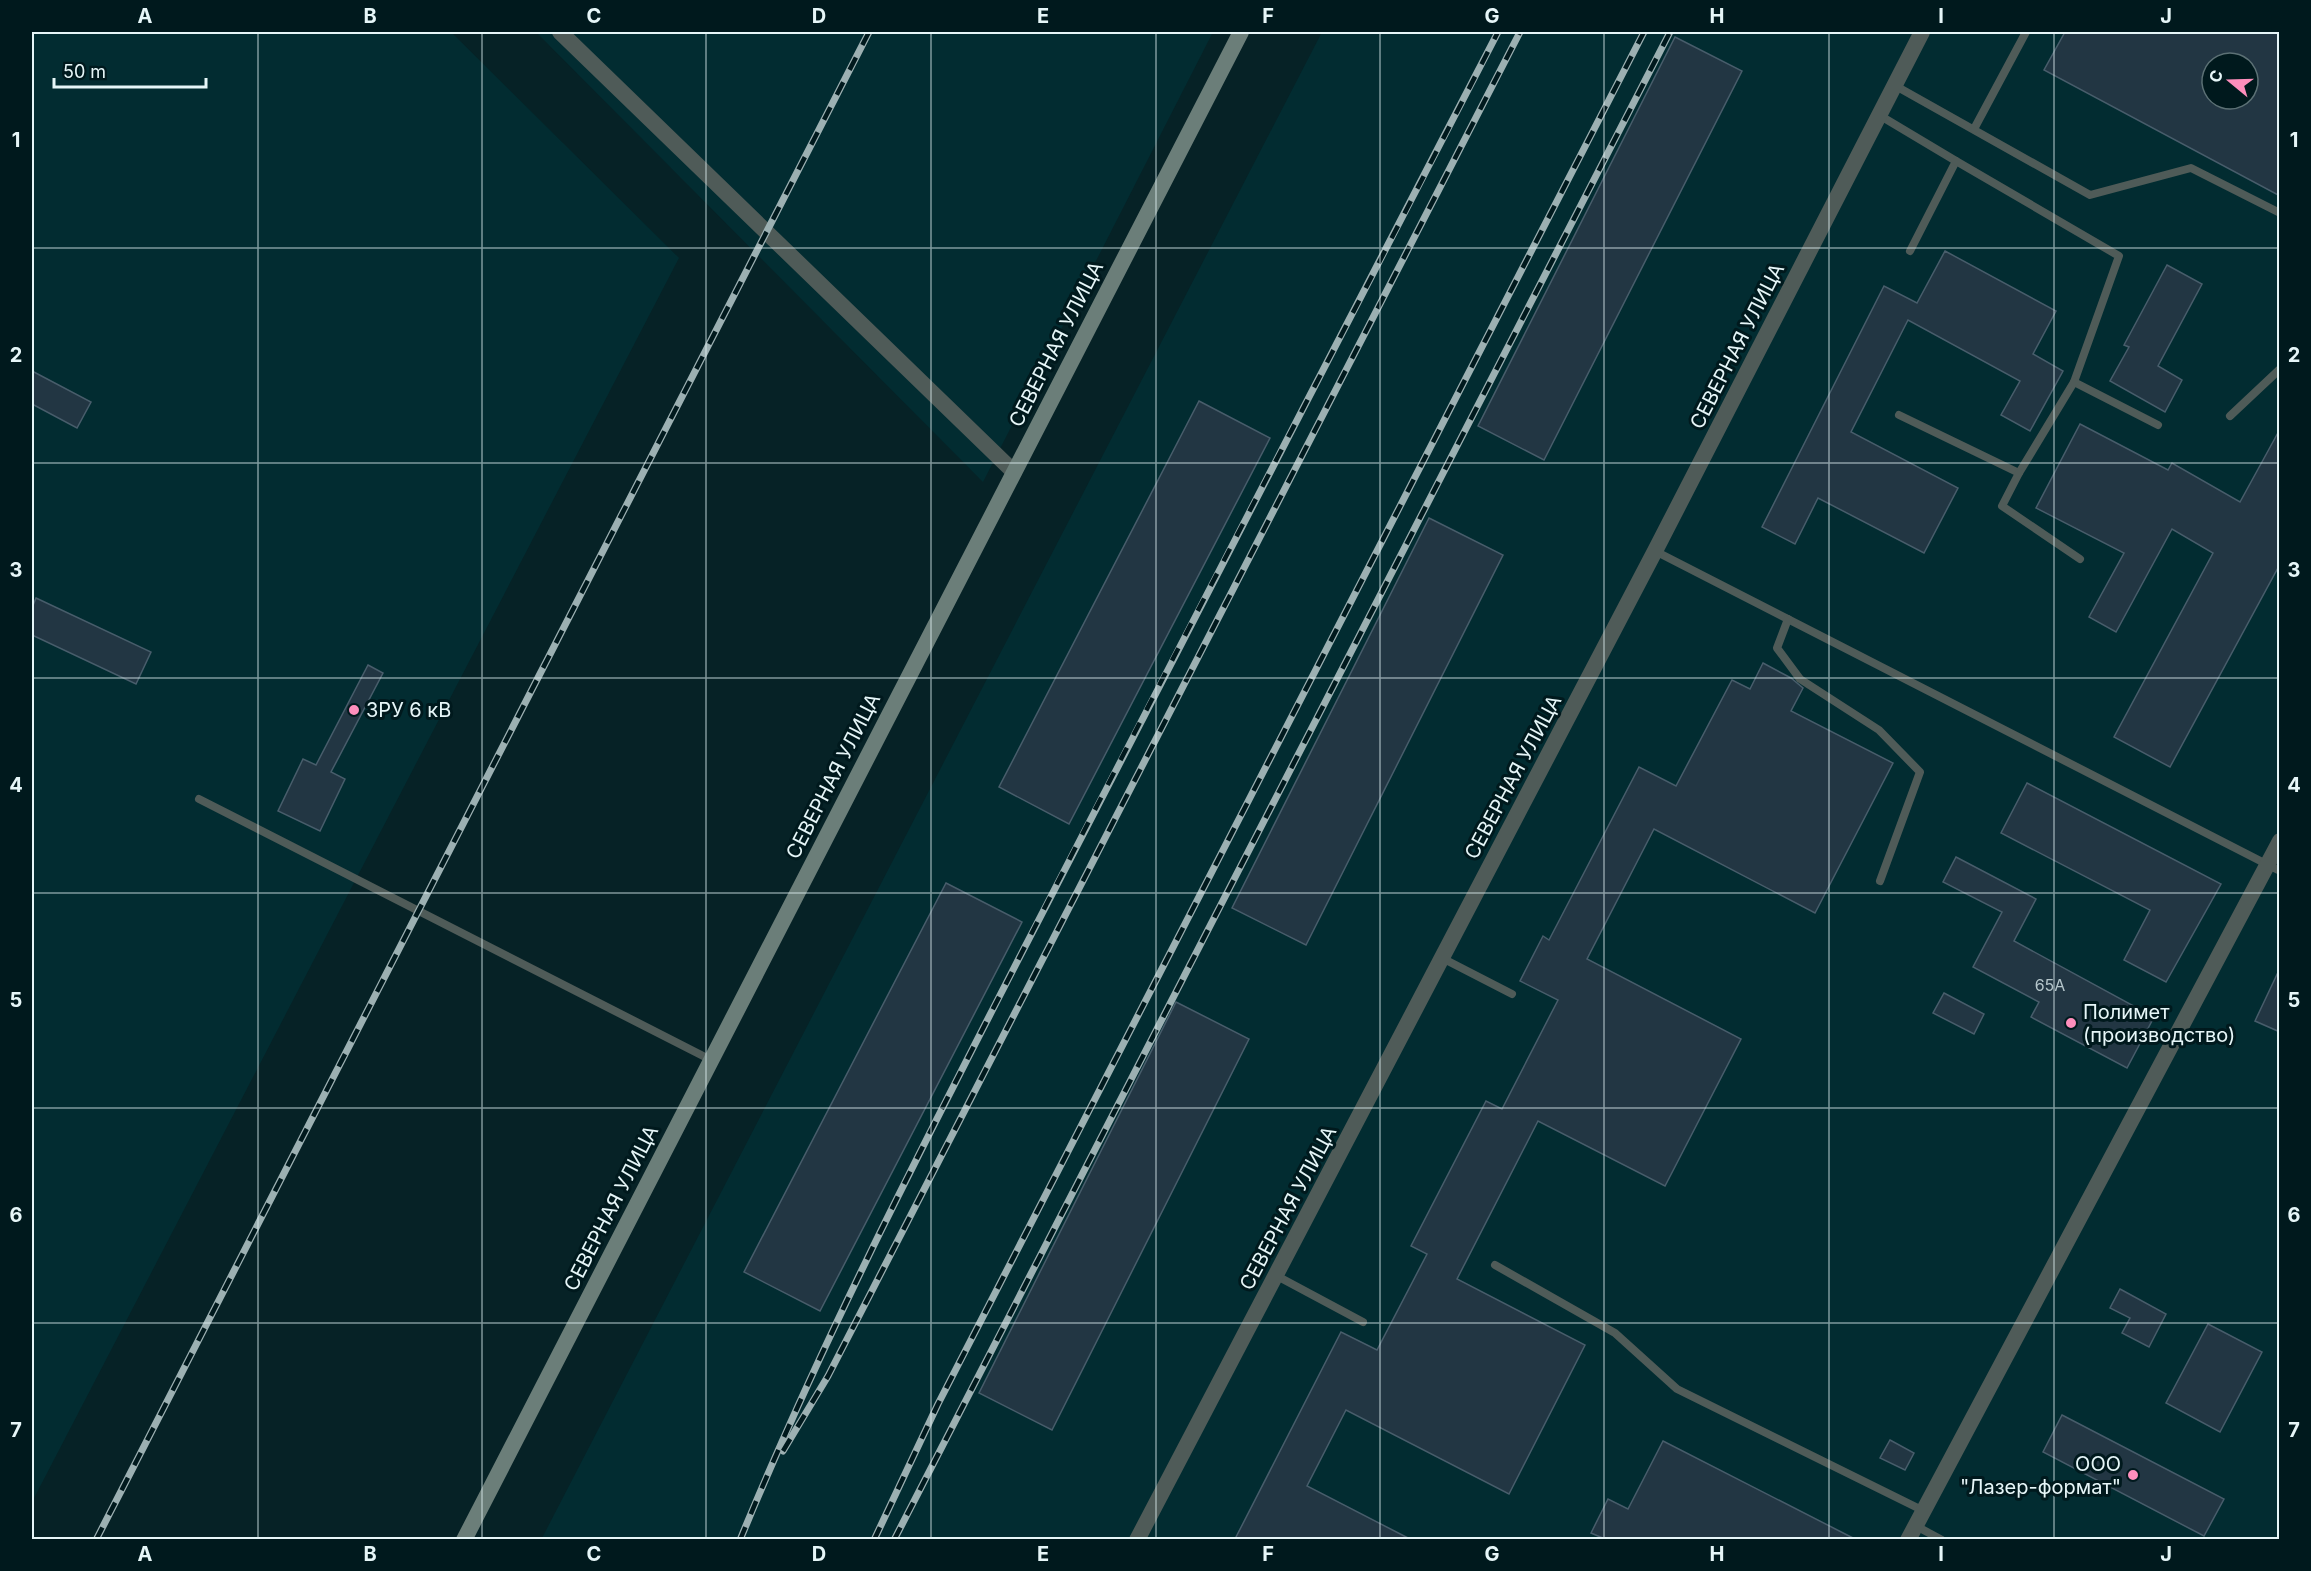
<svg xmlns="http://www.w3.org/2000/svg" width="2311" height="1571" font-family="Inter,sans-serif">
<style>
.built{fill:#022c31;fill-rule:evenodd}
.building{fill:#223643;stroke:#485d6b;stroke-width:1.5;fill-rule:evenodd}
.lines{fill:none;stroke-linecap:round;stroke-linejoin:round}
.service{stroke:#4f5b58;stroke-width:8}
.minor{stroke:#4f5b58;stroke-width:16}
.secondary{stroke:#6b7e79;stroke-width:16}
.rail-casing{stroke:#9cb0b2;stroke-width:7}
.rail{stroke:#00191d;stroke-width:4.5;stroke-dasharray:14;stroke-linecap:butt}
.grid{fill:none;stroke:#e6f6f8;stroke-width:1.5;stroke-opacity:0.55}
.poi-dot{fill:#fe8ebc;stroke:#00191d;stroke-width:2}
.labels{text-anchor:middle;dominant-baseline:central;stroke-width:6;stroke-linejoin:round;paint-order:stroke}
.number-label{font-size:16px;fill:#b5c6cb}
.street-label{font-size:20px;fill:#e6f6f8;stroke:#00191d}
.poi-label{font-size:20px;fill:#e6f6f8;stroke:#00191d;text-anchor:start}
.neatline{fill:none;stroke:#e6f6f8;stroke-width:2}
.grid-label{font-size:20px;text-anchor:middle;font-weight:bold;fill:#e6f6f8}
</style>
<rect width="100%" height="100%" fill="#062226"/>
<g class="built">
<polygon points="32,32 451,32 679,258 32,1502"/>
<polygon points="536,32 1213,32 983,482"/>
<path d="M1322,32H2279V1539L541,1540ZM2212,63H2248V99H2212Z"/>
</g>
<g class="building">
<path d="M2065,32H2280V196L2044,70ZM2212,63H2248V99H2212Z"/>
<polygon points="1675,37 1742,71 1544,460 1478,426"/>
<polygon points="1945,251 2056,311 2033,354 2063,371 2030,431 2001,415 2020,381 1908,320 1851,432 1958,488 1924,553 1818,498 1795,544 1762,527 1884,286 1917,303"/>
<polygon points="2167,265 2202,284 2158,366 2182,380 2165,412 2110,381 2129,347 2124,345"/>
<polygon points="32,371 91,402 77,428 32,404"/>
<polygon points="1199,401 1270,438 1069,824 999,787"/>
<polygon points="2080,424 2168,470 2172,463 2240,502 2280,429 2280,564 2170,767 2114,737 2213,553 2172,529 2116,632 2089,617 2124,553 2036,508"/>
<polygon points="1429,518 1503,555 1306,945 1232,908"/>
<polygon points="36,598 151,652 136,684 32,635 32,608"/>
<polygon points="1763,663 1791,678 1803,688 1791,711 1893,763 1815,913 1654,829 1587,959 1741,1039 1665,1186 1538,1121 1457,1279 1585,1345 1509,1494 1346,1410 1307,1486 1410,1539 1235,1539 1341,1332 1377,1350 1427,1254 1411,1246 1486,1101 1502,1109 1558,1000 1520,981 1543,936 1549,940 1639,767 1676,786 1732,680 1750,689"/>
<polygon points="368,665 383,673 331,772 345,779 320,831 278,811 303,759 316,765"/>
<polygon points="2027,783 2221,884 2166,982 2124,960 2150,910 2001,833"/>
<polygon points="1956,857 2036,899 2014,941 2154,1017 2127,1068 2031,1017 2039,1002 1973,967 2002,912 1943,882"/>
<polygon points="946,883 1022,922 820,1311 744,1272"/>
<polygon points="2280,968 2280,1032 2255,1021"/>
<polygon points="1944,993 1984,1014 1974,1034 1933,1013"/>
<polygon points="1176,1002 1249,1039 1052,1430 979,1393"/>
<polygon points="2120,1289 2166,1314 2149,1347 2122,1333 2130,1318 2110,1308"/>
<polygon points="2208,1324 2262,1352 2220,1432 2166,1403"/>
<polygon points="2062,1415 2224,1499 2204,1536 2043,1452"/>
<polygon points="1890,1440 1914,1453 1905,1470 1880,1458"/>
<polygon points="1663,1441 1855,1539 1605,1539 1591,1533 1608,1499 1628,1509"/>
</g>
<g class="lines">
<g class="service">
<polyline points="1894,85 2090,195 2191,168 2280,213"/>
<polyline points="1879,115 1956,161 1910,251"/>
<polyline points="1974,129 2026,32"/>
<polyline points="1956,161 2119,256 2074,382 2158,425"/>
<polyline points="1899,415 2019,473 2074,382"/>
<polyline points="2230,416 2280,369"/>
<polyline points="2019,473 2002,506 2080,559"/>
<polyline points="1655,551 2280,871"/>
<polyline points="1788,619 1777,648 1800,679 1879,730 1920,772 1880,881"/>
<polyline points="199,799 711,1060"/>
<polyline points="1442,958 1512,994"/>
<polyline points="1495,1265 1615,1333 1677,1389 1924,1511"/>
<polyline points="1277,1276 1363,1322"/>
<polyline points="1916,1526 1942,1540"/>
</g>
<g class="minor">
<polyline points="560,32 1014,472"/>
<polyline points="1137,1540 1655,551 1922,32"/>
<polyline points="1908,1540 2280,841"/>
</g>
<polyline class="secondary" points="464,1540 1241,32"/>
<g class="rail-casing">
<g id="rail">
<polyline points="783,1451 828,1376 1520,32"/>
<polyline points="96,1540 869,32"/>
<path d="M740,1540C821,1343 918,1155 1015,966C1174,653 1338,344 1498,32"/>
<polyline points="874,1540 938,1404 1644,32"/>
<polyline points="894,1540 1670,32"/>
</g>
</g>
<use href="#rail" class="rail"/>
</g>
<path class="grid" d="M258,32V1540M482,32V1540M706,32V1540M931,32V1540M1156,32V1540M1380,32V1540M1604,32V1540M1829,32V1540M2054,32V1540M32,248H2280M32,463H2280M32,678H2280M32,893H2280M32,1108H2280M32,1323H2280"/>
<g class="poi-dot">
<circle cx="354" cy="710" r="6"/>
<circle cx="2071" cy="1023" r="6"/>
<circle cx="2133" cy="1475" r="6"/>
</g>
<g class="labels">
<g class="number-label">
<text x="2050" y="985">65А</text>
</g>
<g class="street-label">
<text transform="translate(1056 344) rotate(-63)">СЕВЕРНАЯ УЛИЦА</text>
<text transform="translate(1737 346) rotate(-63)">СЕВЕРНАЯ УЛИЦА</text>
<text transform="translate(833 776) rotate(-63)">СЕВЕРНАЯ УЛИЦА</text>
<text transform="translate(1513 777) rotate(-62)">СЕВЕРНАЯ УЛИЦА</text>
<text transform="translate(611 1208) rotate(-63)">СЕВЕРНАЯ УЛИЦА</text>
<text transform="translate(1288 1208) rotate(-62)">СЕВЕРНАЯ УЛИЦА</text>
</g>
<g class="poi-label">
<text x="366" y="710">ЗРУ 6 кВ</text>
<text x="2083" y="1012">Полимет<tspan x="2083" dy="23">(производство)</tspan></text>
<text x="2121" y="1464" text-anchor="end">ООО<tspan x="2121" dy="23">"Лазер-формат"</tspan></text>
</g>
</g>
<rect width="2311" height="1571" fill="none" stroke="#00191d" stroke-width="66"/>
<g transform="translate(2230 81) rotate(289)"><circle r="28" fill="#00191d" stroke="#5c7175" stroke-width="1.5"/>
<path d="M0-4.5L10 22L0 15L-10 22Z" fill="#fe8ebc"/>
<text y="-9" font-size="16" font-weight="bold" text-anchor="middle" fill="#e6f6f8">С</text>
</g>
<path d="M54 78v9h152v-9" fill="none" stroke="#e6f6f8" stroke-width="3"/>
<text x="63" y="78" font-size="18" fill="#e6f6f8" stroke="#00191d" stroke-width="4.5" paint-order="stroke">50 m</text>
<rect x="33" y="33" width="2245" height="1505" class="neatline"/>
<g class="grid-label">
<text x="145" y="23">A</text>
<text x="370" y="23">B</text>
<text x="594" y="23">C</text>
<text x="819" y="23">D</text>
<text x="1043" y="23">E</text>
<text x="1268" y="23">F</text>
<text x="1492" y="23">G</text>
<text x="1717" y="23">H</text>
<text x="1941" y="23">I</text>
<text x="2166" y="23">J</text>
<text x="16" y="147">1</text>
<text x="2294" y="147">1</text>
<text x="16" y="362">2</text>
<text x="2294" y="362">2</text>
<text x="16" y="577">3</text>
<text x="2294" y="577">3</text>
<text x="16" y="792">4</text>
<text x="2294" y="792">4</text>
<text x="16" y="1007">5</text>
<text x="2294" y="1007">5</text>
<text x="16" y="1222">6</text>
<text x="2294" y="1222">6</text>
<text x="16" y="1437">7</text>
<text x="2294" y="1437">7</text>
<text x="145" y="1561">A</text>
<text x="370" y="1561">B</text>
<text x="594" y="1561">C</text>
<text x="819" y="1561">D</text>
<text x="1043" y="1561">E</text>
<text x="1268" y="1561">F</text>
<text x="1492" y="1561">G</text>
<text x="1717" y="1561">H</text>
<text x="1941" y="1561">I</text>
<text x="2166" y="1561">J</text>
</g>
</svg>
